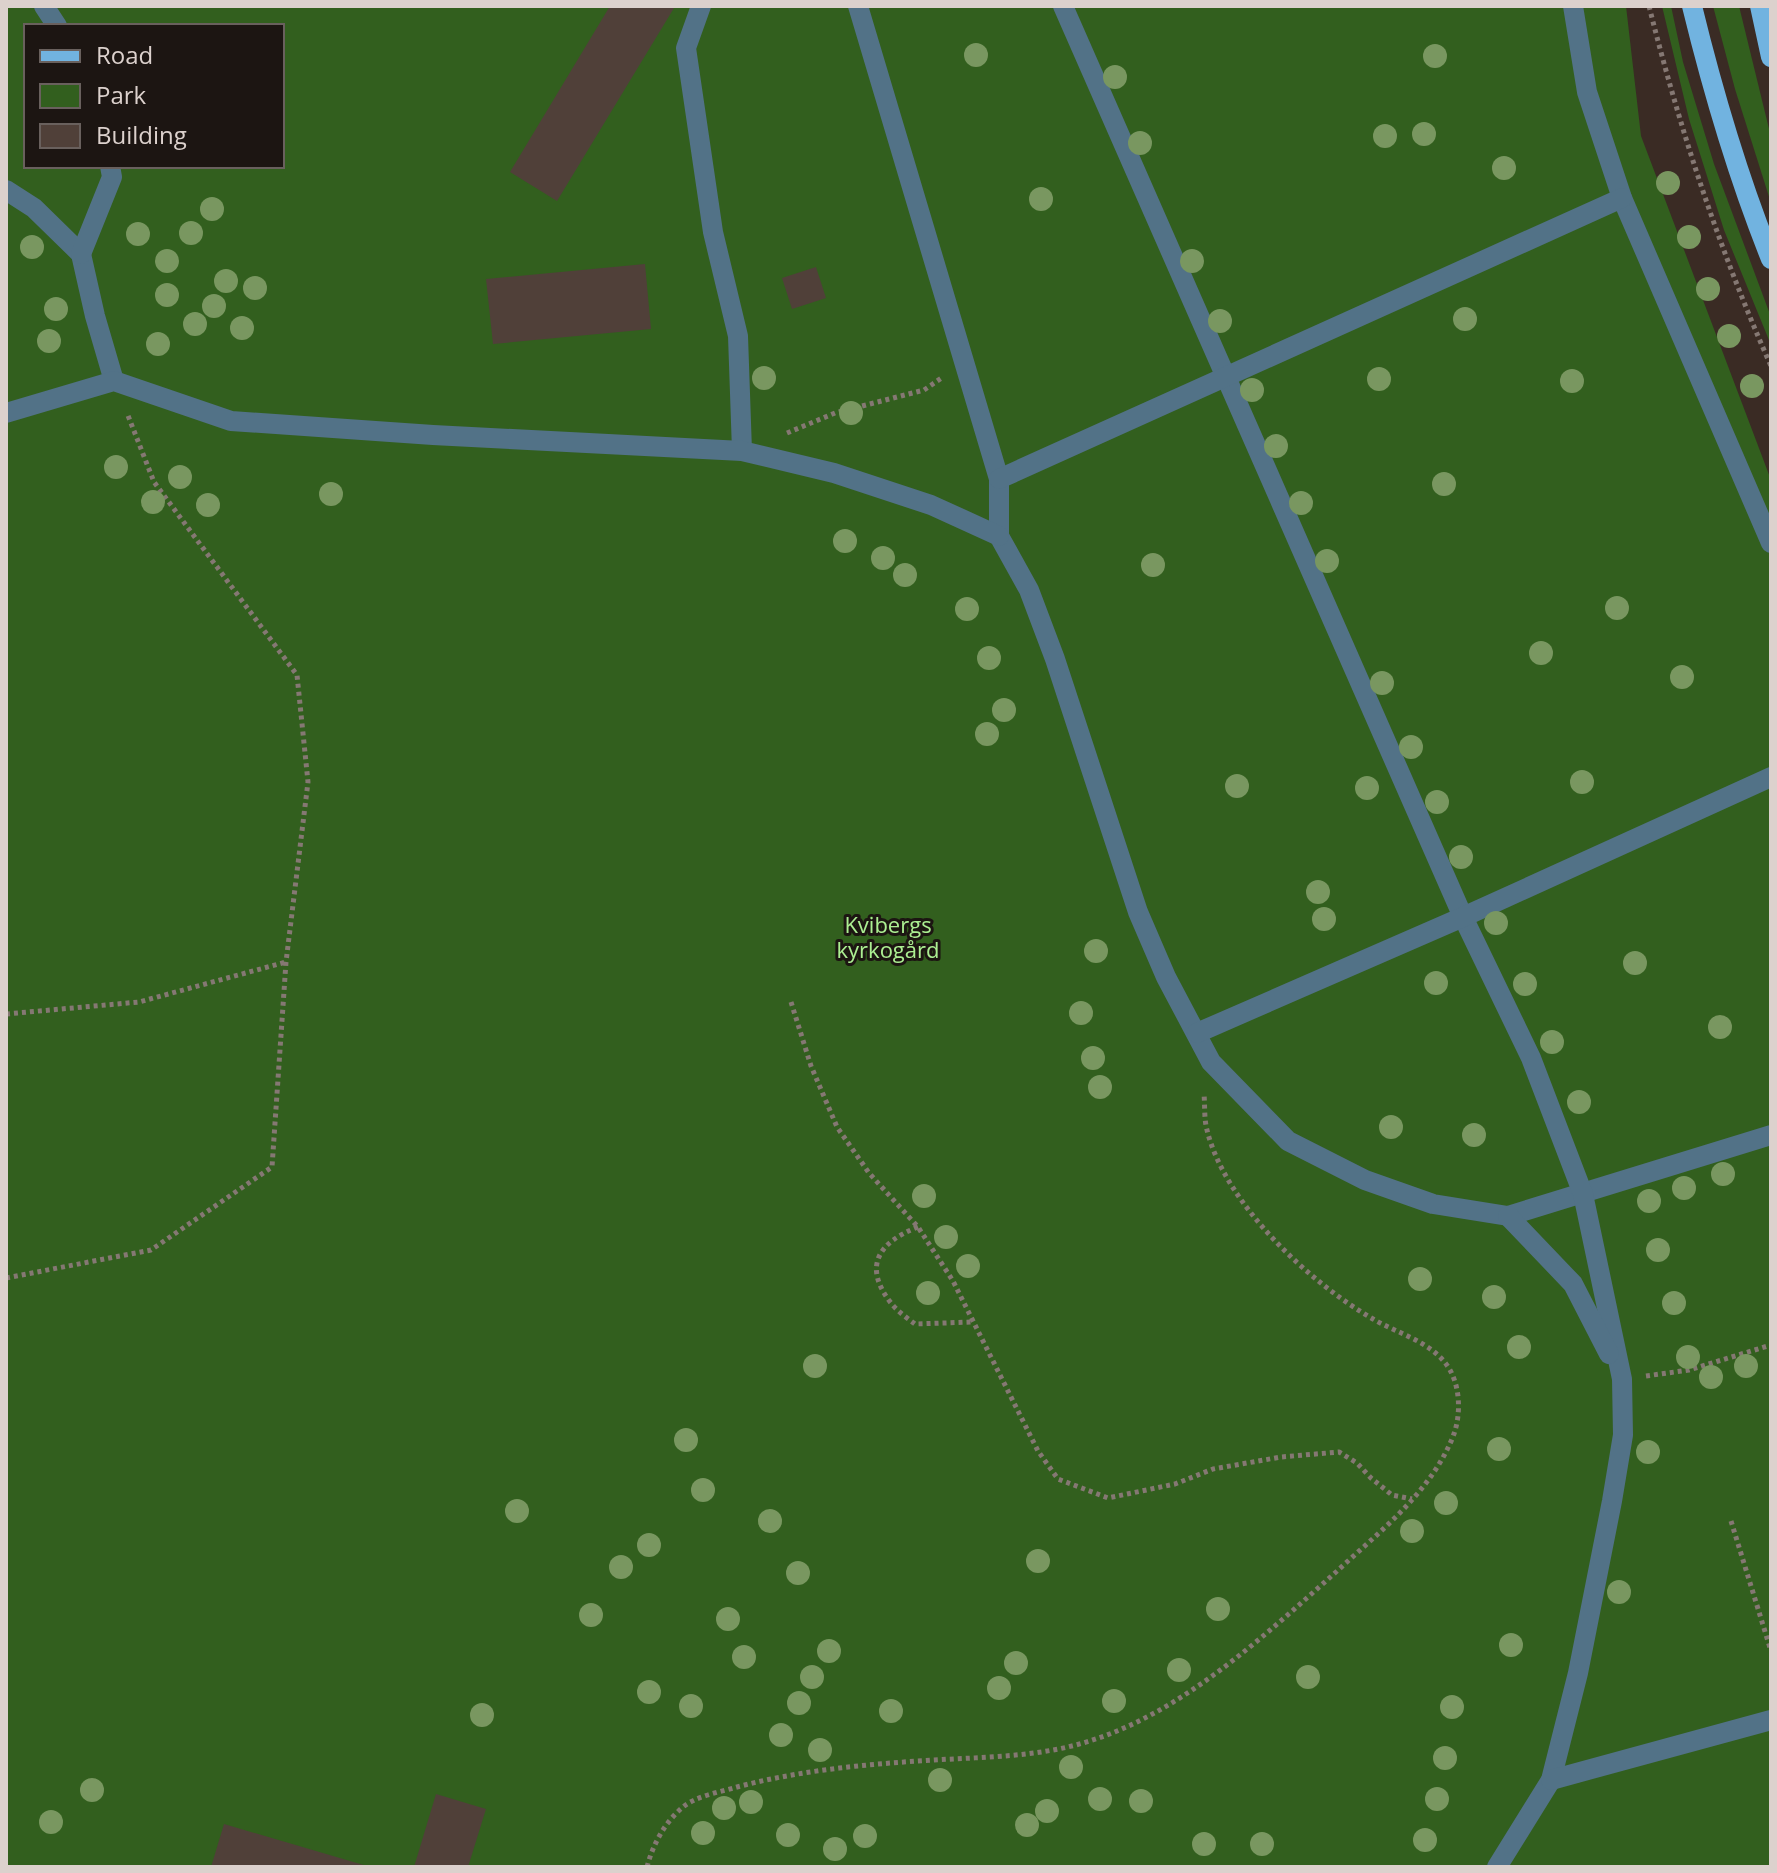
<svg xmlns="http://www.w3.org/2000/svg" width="1777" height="1873" font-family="'Open Sans',sans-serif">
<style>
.green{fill:#325f1e;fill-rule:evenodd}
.building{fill:#504039}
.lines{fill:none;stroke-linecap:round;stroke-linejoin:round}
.path{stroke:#857873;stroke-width:5;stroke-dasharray:4 4;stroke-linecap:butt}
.minor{stroke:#527287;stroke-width:20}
.major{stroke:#71b3e0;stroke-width:20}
.tree{fill:#799760}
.labels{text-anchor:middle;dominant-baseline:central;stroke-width:6;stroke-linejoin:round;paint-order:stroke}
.park-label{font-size:22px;fill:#acef92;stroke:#1c1512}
</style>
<rect width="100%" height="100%" fill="#3a2b24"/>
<g class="green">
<path d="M6,6H1626L1641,136L1771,480V1867H6ZM26,26H282V166H26Z"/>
<polygon points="1662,6 1671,6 1683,62 1714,164 1771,317 1771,345 1724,230 1689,119"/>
<polygon points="1713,6 1739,6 1771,137 1771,203 1735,89"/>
</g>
<g class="building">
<polygon points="610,6 674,8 557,201 510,172"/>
<polygon points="645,264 651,329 493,344 486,279"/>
<polygon points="816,267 826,298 792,309 782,278"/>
<polygon points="436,1794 486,1809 468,1867 414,1867"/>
<polygon points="224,1824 367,1866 367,1867 211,1867"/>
</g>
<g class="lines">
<g class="path">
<path d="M1649,6C1680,130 1719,249 1771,366"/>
<polyline points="787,433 835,413 924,390 943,377"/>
<polyline points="791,1002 811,1066 837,1127 869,1173 918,1227 953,1281 1038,1451 1058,1479 1108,1498 1175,1484 1213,1469 1281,1457 1339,1452 1357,1463 1371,1478 1392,1495 1412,1499"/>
<polyline points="6,1014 139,1002 286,962"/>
<path d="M918,1227C879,1242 862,1266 891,1303C897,1311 907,1318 915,1324L972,1322"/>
<polyline points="6,1278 151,1250 272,1167 286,962 308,782 297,675 154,482 127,413"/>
<polyline points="1646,1376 1689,1370 1771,1345"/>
<polyline points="1731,1521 1771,1651"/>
<path d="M647,1867C653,1844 665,1822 683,1807C696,1796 720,1792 737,1787C801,1770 868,1764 934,1760C984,1757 1035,1757 1083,1743C1180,1715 1263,1637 1336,1572C1379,1532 1429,1494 1452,1439C1461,1418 1461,1390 1450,1370C1434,1342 1398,1334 1373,1319C1310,1283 1225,1204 1207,1130C1204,1119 1205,1106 1204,1094"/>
</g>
<g class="minor">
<polyline points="44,6 57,26"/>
<polyline points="701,6 686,48 713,232 738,336 742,451"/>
<polyline points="858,6 999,479 999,536 1029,590 1055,659 1138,912 1166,977 1211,1062 1288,1141 1365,1180 1433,1204 1508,1216 1771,1135"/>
<polyline points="1063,6 1463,917 1531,1058 1583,1194 1622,1379 1623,1435 1612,1501 1578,1673 1551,1780 1497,1867"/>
<polyline points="1573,6 1587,92 1622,198 1771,543"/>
<polyline points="6,190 34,208 81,254 95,316 114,381"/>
<polyline points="81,254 112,177 110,166"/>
<polyline points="6,413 114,381 231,421 433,435 742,451 834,473 931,505 999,536"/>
<polyline points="999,479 1622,198"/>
<polyline points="1197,1033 1463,917 1771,777"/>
<polyline points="1508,1216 1573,1284 1609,1354"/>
<polyline points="1551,1780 1771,1720"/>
</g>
<g class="major">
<path d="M1692,6C1713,92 1738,177 1771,259"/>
<polyline points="1760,6 1771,57"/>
</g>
</g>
<g class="tree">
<circle cx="976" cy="55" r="12"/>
<circle cx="1435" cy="56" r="12"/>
<circle cx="1115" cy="77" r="12"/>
<circle cx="1424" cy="134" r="12"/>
<circle cx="1385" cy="136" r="12"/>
<circle cx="1140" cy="143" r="12"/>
<circle cx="1504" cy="168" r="12"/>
<circle cx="1668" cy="183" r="12"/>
<circle cx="1041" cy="199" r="12"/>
<circle cx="212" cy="209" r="12"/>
<circle cx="191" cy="233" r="12"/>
<circle cx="138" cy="234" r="12"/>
<circle cx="1689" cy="237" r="12"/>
<circle cx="32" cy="247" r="12"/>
<circle cx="167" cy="261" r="12"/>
<circle cx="1192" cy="261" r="12"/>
<circle cx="226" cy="281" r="12"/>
<circle cx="255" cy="288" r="12"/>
<circle cx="1708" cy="289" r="12"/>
<circle cx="167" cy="295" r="12"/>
<circle cx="214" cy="306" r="12"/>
<circle cx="56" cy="309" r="12"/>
<circle cx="1465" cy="319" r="12"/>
<circle cx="1220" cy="321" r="12"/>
<circle cx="195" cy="324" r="12"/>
<circle cx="242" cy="328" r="12"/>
<circle cx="1729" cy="336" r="12"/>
<circle cx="49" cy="341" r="12"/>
<circle cx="158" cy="344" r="12"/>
<circle cx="764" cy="378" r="12"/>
<circle cx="1379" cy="379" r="12"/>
<circle cx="1572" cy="381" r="12"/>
<circle cx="1752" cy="386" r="12"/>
<circle cx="1252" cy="390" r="12"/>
<circle cx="851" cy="413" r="12"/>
<circle cx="1276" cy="446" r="12"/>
<circle cx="116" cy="467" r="12"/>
<circle cx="180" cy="477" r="12"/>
<circle cx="1444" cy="484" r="12"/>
<circle cx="331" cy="494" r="12"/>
<circle cx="153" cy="502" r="12"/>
<circle cx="1301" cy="503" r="12"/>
<circle cx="208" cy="505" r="12"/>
<circle cx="845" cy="541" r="12"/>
<circle cx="883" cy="558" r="12"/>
<circle cx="1327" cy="561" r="12"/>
<circle cx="1153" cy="565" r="12"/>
<circle cx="905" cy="575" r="12"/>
<circle cx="1617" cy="608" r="12"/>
<circle cx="967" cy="609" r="12"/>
<circle cx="1541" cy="653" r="12"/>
<circle cx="989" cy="658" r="12"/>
<circle cx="1682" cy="677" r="12"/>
<circle cx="1382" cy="683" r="12"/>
<circle cx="1004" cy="710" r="12"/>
<circle cx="987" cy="734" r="12"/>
<circle cx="1411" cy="747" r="12"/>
<circle cx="1582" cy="782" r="12"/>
<circle cx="1237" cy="786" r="12"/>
<circle cx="1367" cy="788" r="12"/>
<circle cx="1437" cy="802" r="12"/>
<circle cx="1461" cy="857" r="12"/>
<circle cx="1318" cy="892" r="12"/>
<circle cx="1324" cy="919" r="12"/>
<circle cx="1496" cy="923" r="12"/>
<circle cx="1096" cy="951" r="12"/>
<circle cx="1635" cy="963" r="12"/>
<circle cx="1436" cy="983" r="12"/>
<circle cx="1525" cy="984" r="12"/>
<circle cx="1081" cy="1013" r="12"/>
<circle cx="1720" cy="1027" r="12"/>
<circle cx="1552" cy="1042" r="12"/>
<circle cx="1093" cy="1058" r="12"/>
<circle cx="1100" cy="1087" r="12"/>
<circle cx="1579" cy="1102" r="12"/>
<circle cx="1391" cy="1127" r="12"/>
<circle cx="1474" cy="1135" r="12"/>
<circle cx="1723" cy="1174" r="12"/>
<circle cx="1684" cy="1188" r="12"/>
<circle cx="924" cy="1196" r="12"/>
<circle cx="1649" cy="1201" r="12"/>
<circle cx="946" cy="1237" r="12"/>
<circle cx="1658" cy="1250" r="12"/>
<circle cx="968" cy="1266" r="12"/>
<circle cx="1420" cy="1279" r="12"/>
<circle cx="928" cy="1293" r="12"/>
<circle cx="1494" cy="1297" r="12"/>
<circle cx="1674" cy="1303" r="12"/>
<circle cx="1519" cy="1347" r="12"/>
<circle cx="1688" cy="1357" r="12"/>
<circle cx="815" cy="1366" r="12"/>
<circle cx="1746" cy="1366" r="12"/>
<circle cx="1711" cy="1377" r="12"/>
<circle cx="686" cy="1440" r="12"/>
<circle cx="1499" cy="1449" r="12"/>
<circle cx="1648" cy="1452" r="12"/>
<circle cx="703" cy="1490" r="12"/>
<circle cx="1446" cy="1503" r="12"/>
<circle cx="517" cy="1511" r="12"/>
<circle cx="770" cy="1521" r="12"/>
<circle cx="1412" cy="1531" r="12"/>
<circle cx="649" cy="1545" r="12"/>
<circle cx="1038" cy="1561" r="12"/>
<circle cx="621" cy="1567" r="12"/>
<circle cx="798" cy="1573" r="12"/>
<circle cx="1619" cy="1592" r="12"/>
<circle cx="1218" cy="1609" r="12"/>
<circle cx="591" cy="1615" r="12"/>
<circle cx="728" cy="1619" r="12"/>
<circle cx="1511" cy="1645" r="12"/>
<circle cx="829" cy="1651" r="12"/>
<circle cx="744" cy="1657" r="12"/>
<circle cx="1016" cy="1663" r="12"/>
<circle cx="1179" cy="1670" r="12"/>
<circle cx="812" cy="1677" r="12"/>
<circle cx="1308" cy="1677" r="12"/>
<circle cx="999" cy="1688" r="12"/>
<circle cx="649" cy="1692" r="12"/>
<circle cx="1114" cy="1701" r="12"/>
<circle cx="799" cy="1703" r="12"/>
<circle cx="691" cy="1706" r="12"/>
<circle cx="1452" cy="1707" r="12"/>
<circle cx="891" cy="1711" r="12"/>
<circle cx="482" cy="1715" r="12"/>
<circle cx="781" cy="1735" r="12"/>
<circle cx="820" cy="1750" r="12"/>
<circle cx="1445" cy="1758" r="12"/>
<circle cx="1071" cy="1767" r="12"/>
<circle cx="940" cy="1780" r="12"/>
<circle cx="92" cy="1790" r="12"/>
<circle cx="1100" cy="1799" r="12"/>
<circle cx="1437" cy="1799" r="12"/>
<circle cx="1141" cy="1801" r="12"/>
<circle cx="751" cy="1802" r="12"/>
<circle cx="724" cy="1808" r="12"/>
<circle cx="1047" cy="1811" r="12"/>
<circle cx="51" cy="1822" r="12"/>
<circle cx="1027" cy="1825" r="12"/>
<circle cx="703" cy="1833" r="12"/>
<circle cx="788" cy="1835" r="12"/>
<circle cx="865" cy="1836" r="12"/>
<circle cx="1425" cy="1840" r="12"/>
<circle cx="1204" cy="1844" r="12"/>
<circle cx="1262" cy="1844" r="12"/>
<circle cx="835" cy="1849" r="12"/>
</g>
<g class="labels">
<g class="park-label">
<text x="888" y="924">Kvibergs<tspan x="888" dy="25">kyrkogård</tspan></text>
</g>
</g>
<rect width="1777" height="1873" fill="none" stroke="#dcd1cd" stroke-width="16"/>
<rect x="24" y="24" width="260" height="144" fill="#1c1512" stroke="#69605d" stroke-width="2"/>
<rect x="40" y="50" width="40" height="12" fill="#71b3e0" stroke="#69605d" stroke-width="2"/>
<text x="96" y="64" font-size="24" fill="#dcd1cd">Road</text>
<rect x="40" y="84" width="40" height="24" fill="#325f1e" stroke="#69605d" stroke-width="2"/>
<text x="96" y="104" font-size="24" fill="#dcd1cd">Park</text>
<rect x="40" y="124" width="40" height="24" fill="#504039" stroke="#69605d" stroke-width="2"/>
<text x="96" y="144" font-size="24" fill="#dcd1cd">Building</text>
</svg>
